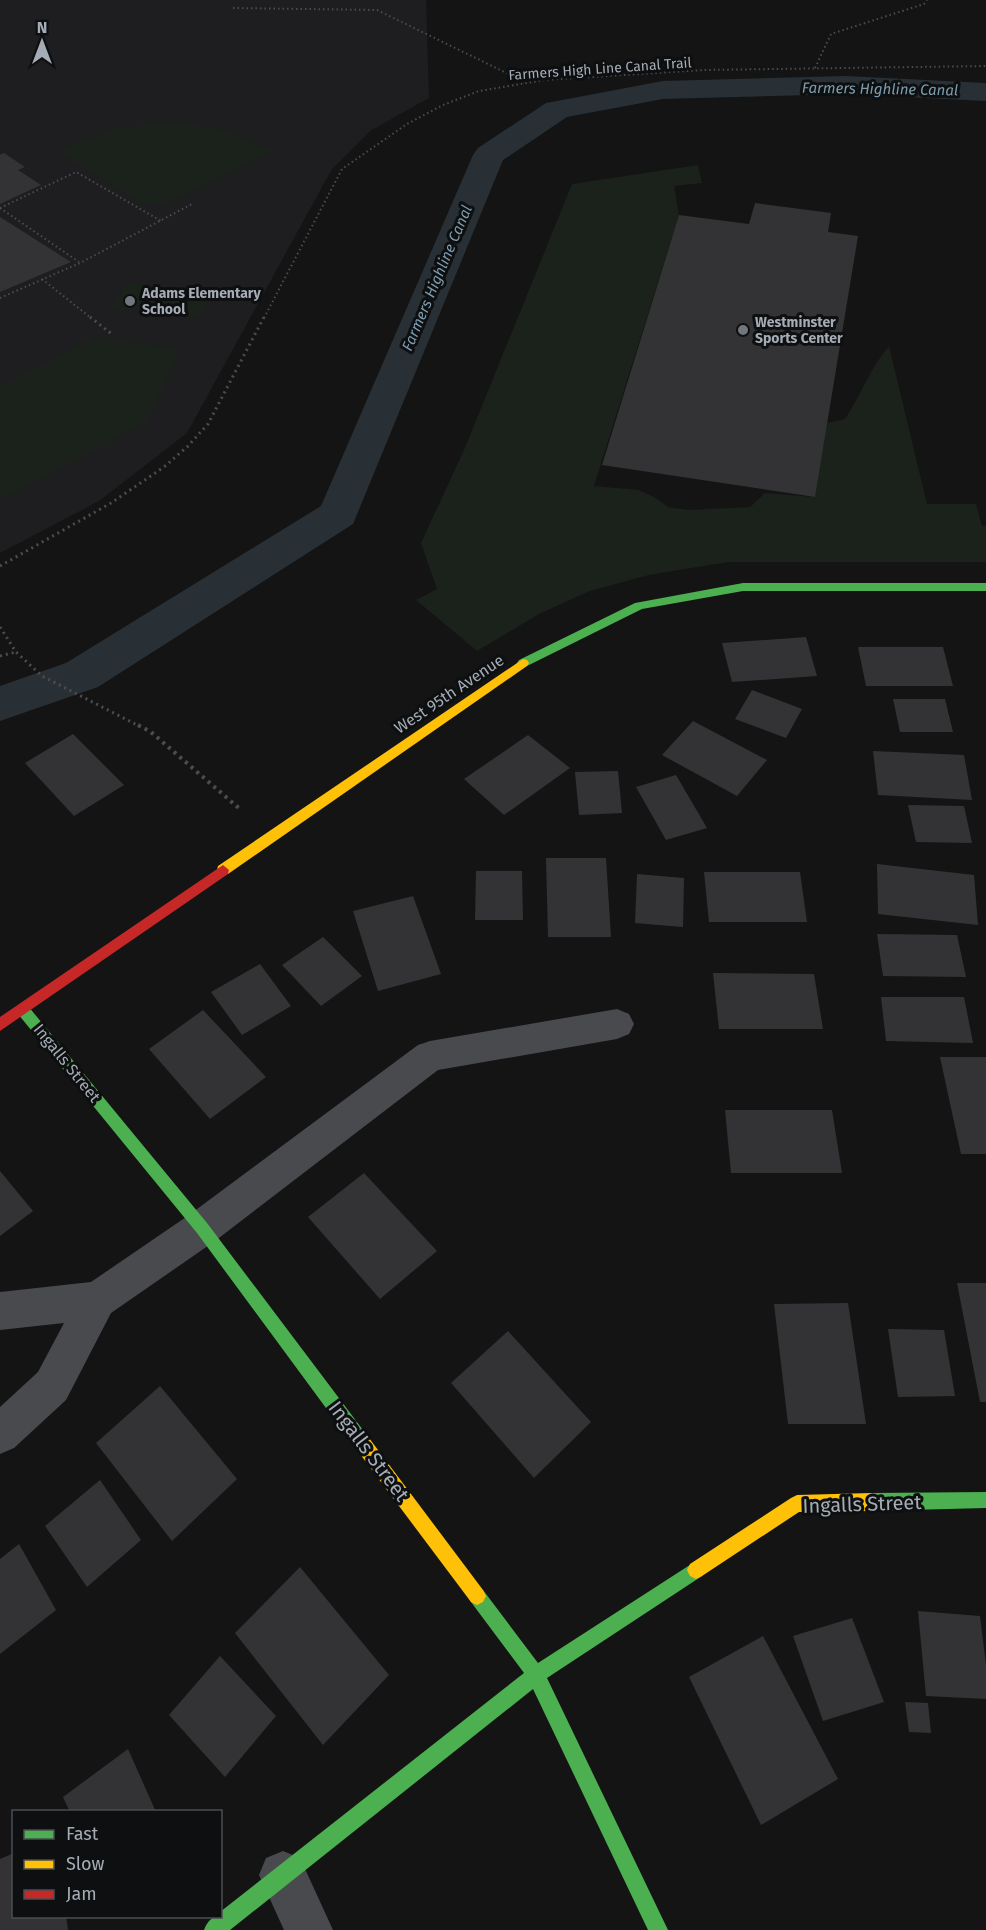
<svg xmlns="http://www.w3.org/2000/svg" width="986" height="1930" font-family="'Fira Sans',sans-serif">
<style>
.built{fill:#1e1e20}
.green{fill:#1b211b}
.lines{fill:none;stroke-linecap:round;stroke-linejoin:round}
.canal{fill:#283035;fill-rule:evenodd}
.building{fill:#333335}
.path-far2{stroke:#4a4c4f;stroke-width:2;stroke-dasharray:1.5 3;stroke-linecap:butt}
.path-far1{stroke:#4a4c4f;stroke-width:3;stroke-dasharray:2 4;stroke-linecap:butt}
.path{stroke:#4a4c4f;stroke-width:4;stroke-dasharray:3 4.5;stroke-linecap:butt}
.street{fill:#494a4d;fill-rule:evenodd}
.fast{fill:#4caf50;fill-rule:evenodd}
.slow{fill:#ffc107;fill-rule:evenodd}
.jam{fill:#c62828;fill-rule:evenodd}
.poi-dot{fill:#72777d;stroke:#0e0f10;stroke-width:2}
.labels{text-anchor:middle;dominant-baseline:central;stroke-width:6;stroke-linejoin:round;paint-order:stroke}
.far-street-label{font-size:14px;fill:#a5acb5;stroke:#0e0f10}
.far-poi-label{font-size:14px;font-weight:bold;fill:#a5acb5;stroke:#0e0f10;text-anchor:start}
.far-water-label{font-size:15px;font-style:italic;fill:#7d9daf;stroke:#0e0f10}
.street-label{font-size:16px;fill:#a5acb5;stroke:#0e0f10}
.near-street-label{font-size:20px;fill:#a5acb5;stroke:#0e0f10}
</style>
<rect width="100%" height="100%" fill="#141414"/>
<polygon class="built" points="0,0 426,0 429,98 370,131 332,169 187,433 99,501 0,553"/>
<g class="green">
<polygon points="176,121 229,132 274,151 170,203 141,203 56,151 116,129"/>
<path d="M698,165L702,183L674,186L679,215L594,486L639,490L656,498L668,507L688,510L750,507L765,493L814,497L827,423L845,419C861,395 870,368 889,346L927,504H976L982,526H986V562H728L649,575L590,591L541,613L477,651L416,600L437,589L421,543L464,450L572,184Z"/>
<polygon points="126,283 214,292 200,318 111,309"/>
<polygon points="92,337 182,348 146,423 0,500 0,386 57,358"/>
</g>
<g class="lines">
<polygon class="canal" points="845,76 986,83 986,101 845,94 663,99 567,117 503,160 353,524 98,687 0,721 0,686 66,663 321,506 473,155 478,148 546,103 557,101 663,81"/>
</g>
<g class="building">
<polygon points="4,153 25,167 18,170 41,185 0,204 0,155"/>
<polygon points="755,203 831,213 828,232 858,236 815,497 602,465 679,215 749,224"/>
<polygon points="0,217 71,262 0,292"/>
<polygon points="806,637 817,676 732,682 722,643"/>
<polygon points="858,647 943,647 953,686 866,686"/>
<polygon points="752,690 802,709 786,738 735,719"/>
<polygon points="893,699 945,699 953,732 900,732"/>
<polygon points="693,721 767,760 737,796 662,755"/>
<polygon points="73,734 124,785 74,816 25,763"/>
<polygon points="528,735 570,768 504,815 464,779"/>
<polygon points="873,751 964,755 972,800 878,795"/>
<polygon points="618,771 622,813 579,815 575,772"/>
<polygon points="676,775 707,828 666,840 636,787"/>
<polygon points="908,805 964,806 972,843 916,842"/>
<polygon points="546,858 606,858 611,937 548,937"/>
<polygon points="877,864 974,875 978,925 878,914"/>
<polygon points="476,871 522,871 523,920 475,920"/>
<polygon points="704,872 800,872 807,922 709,922"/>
<polygon points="637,874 684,878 683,927 635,923"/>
<polygon points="413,896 441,974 378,991 353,911"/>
<polygon points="877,934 957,935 966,977 883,976"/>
<polygon points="323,937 362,976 321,1006 282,965"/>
<polygon points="260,964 291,1006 242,1035 211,992"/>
<polygon points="713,973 814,974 823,1029 719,1029"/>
<polygon points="881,997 964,997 973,1043 886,1041"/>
<polygon points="203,1010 266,1077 210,1119 149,1049"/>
<polygon points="940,1057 986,1057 986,1154 961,1154"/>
<polygon points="725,1110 832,1110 842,1173 731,1173"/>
<polygon points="0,1171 33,1211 0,1236"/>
<polygon points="364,1173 437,1251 380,1299 308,1217"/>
<polygon points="957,1283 986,1283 986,1402 980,1402"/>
<polygon points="848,1303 866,1424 788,1424 774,1304"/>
<polygon points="888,1329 944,1330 955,1396 898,1397"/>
<polygon points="508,1331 591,1422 534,1478 451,1383"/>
<polygon points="160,1386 237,1479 172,1541 96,1443"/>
<polygon points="100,1480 141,1540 87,1587 45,1526"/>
<polygon points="19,1544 56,1610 0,1654 0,1559"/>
<polygon points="300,1567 389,1675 323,1745 235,1633"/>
<polygon points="918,1611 980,1616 986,1665 986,1699 926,1696"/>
<polygon points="852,1618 884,1702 823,1721 793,1636"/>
<polygon points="763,1636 838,1779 761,1825 689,1677"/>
<polygon points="220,1656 276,1716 225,1777 169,1715"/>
<polygon points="905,1702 928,1703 931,1733 909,1732"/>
<polygon points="128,1749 156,1812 70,1812 63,1797"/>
<polygon points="14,1853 14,1916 66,1916 68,1930 0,1930 0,1859"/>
</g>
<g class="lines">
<g class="path-far2">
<polyline points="233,8 377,10 525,82"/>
<polyline points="815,68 831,34 924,4 927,0"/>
<polyline points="0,208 76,172 161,221"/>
<polyline points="0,208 79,262"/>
<polyline points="42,279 91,318"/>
<polyline points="0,298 80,263 192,204"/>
<polyline points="264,318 342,169 407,124 443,105 479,91 544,80 704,70 986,66"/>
</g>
<g class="path-far1">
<polyline points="90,317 113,335"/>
<polyline points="0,566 111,503 164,467 188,446 208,424 264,317"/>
<polyline points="0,627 16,652 42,676 141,727"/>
<polyline points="0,656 16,652"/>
</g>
<polyline class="path" points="138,725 151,732 241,810"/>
<g class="street">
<polygon points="617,1009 629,1014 634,1024 629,1034 617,1039 438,1070 215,1241 111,1313 66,1400 14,1448 0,1454 0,1407 38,1372 64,1323 0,1330 0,1292 91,1282 189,1215 418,1045 430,1041"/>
<polygon points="283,1851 300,1858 333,1930 284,1930 259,1875 266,1858"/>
</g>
<g class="fast">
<polygon points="743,583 986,583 986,591 743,591 642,609 527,666 519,666 517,663 519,660 635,603"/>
<polygon points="23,1004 28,1006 207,1223 363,1430 365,1436 363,1442 357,1444 351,1442 197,1233 18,1014 16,1010 18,1006"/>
<polygon points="986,1492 986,1508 871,1511 865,1508 862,1502 865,1496 871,1493"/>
<path d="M696,1561L702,1564L705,1570L702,1576L547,1678L668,1930H648L533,1689L230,1930H204C207,1922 212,1916 220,1916V1912L524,1673L471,1602L468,1596L471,1590L477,1587L483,1590L538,1663Z"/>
</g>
<g class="slow">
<polygon points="523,659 527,660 529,663 527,666 228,874 218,874 217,870 218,866"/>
<polygon points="357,1428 363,1430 483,1590 486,1596 483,1602 477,1605 471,1602 351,1442 349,1436 351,1430"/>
<polygon points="871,1493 877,1496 880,1502 877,1508 871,1511 799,1512 702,1576 696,1579 690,1576 687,1570 690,1564 791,1498 797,1495"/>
</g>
<polygon class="jam" points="223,865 229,870 228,874 0,1031 0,1017"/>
</g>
<g class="poi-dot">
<circle cx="130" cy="301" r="6"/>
<circle cx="743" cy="330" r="6"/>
</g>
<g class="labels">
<g class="far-street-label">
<text transform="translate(600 69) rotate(-4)">Farmers High Line Canal Trail</text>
</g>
<g class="far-poi-label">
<text x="142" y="293">Adams Elementary<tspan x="142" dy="16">School</tspan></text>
<text x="755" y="322">Westminster<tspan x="755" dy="16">Sports Center</tspan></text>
</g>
<g class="far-water-label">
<text transform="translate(880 89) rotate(1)">Farmers Highline Canal</text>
<text transform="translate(437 278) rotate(-67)">Farmers Highline Canal</text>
</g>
<g class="street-label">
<text transform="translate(449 694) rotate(-34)">West 95th Avenue</text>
<text transform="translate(67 1063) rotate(51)">Ingalls Street</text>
</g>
<g class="near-street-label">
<text transform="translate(369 1451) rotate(53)">Ingalls Street</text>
<text transform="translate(862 1504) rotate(-2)">Ingalls Street</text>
</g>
</g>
<rect x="12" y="1810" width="210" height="108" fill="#0e0f10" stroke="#4a4e52" stroke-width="1.5"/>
<rect x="24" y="1830" width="30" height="9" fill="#4caf50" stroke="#4a4e52" stroke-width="1.5"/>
<text x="66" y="1840" font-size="18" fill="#a5acb5">Fast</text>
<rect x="24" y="1860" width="30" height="9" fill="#ffc107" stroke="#4a4e52" stroke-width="1.5"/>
<text x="66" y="1870" font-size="18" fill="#a5acb5">Slow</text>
<rect x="24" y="1890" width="30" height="9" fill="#c62828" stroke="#4a4e52" stroke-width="1.5"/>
<text x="66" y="1900" font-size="18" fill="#a5acb5">Jam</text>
<g transform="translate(42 42)" stroke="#0e0f10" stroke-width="4.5" paint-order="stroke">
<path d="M0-4.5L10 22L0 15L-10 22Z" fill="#a5acb5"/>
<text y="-9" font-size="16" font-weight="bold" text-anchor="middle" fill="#a5acb5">N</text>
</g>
</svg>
